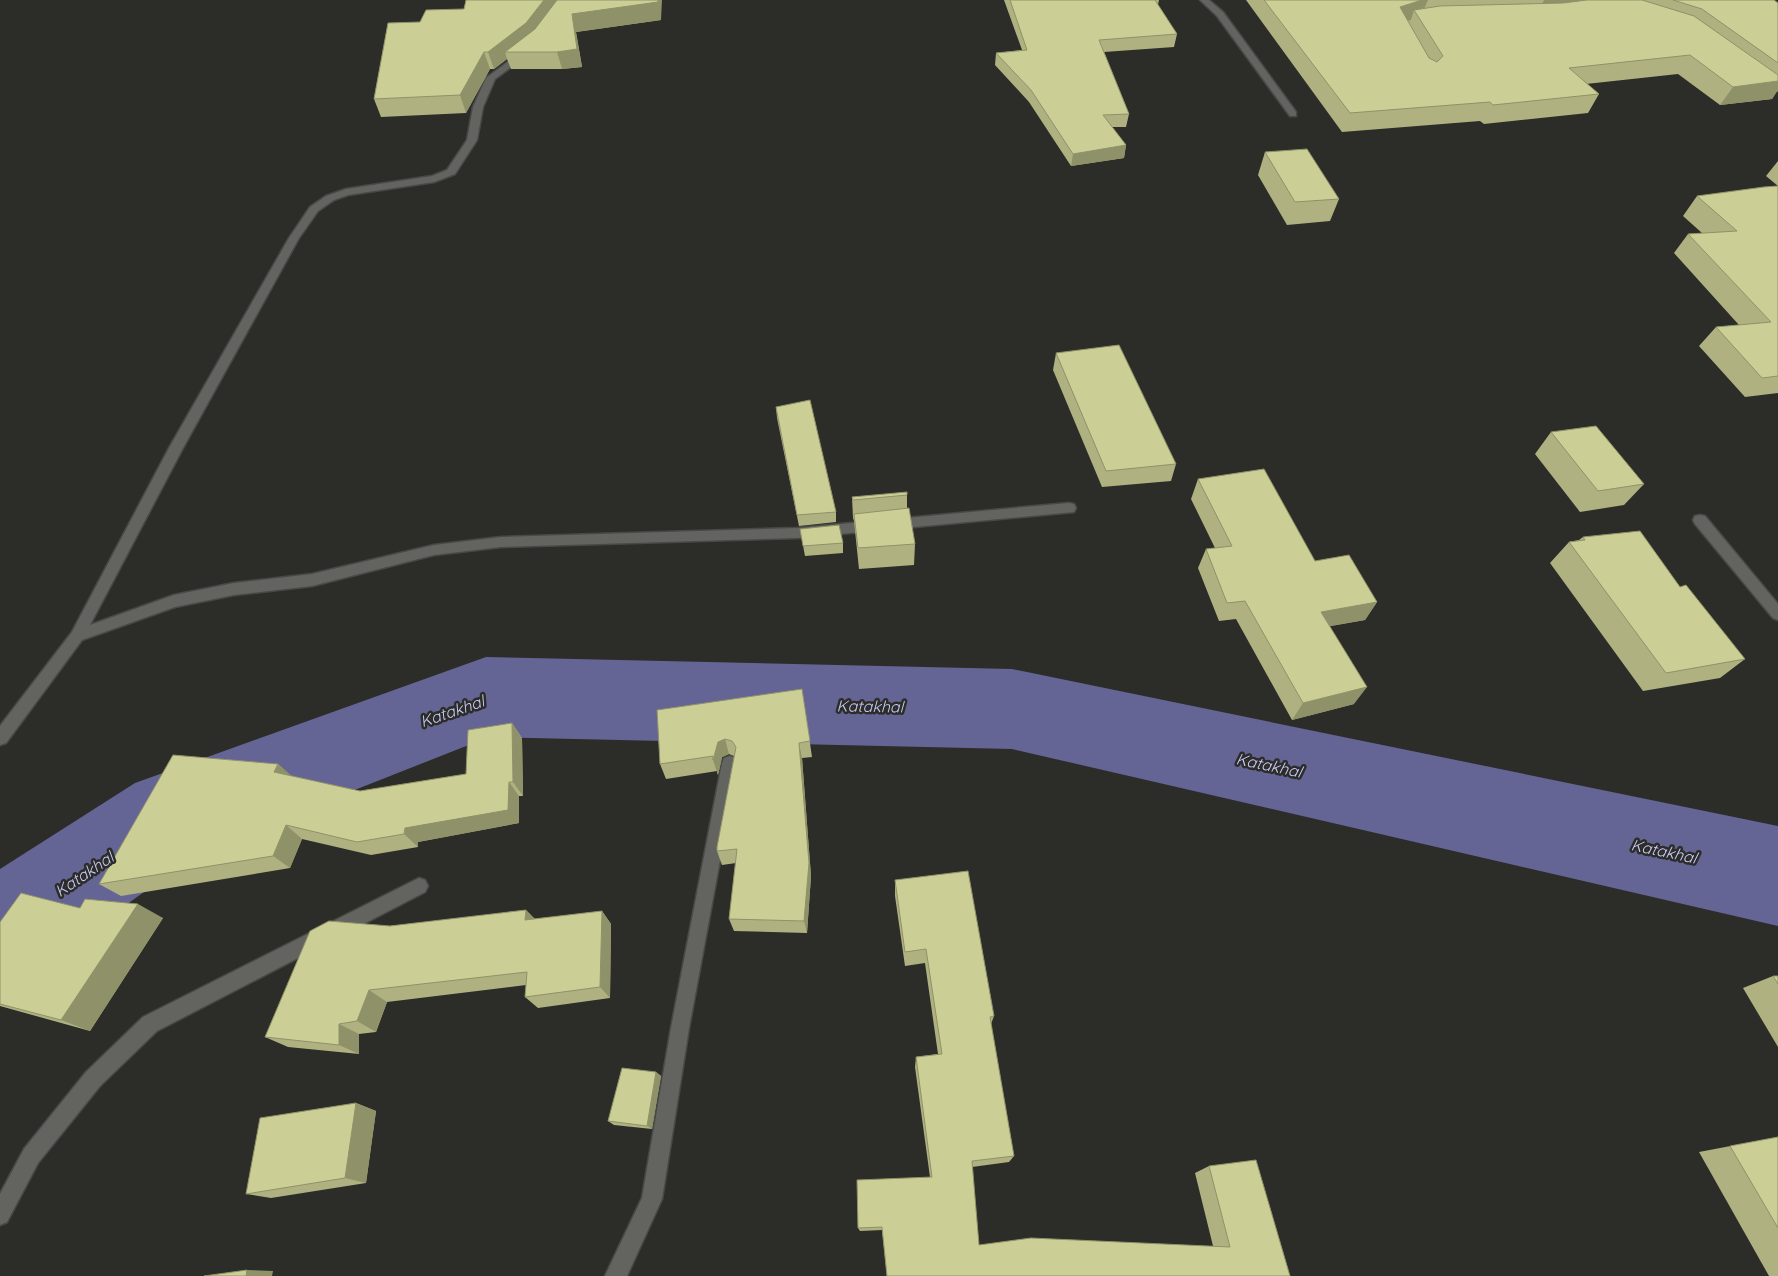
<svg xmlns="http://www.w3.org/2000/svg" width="1778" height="1276" font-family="Quicksand,sans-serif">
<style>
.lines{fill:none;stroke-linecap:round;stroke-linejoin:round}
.river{fill:#646495;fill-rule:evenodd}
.minor-casing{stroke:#484846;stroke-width:3}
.minor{fill:#636360;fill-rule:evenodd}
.wall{fill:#afb280}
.shaded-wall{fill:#8f9168}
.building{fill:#cccf95;stroke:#8f9168}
.labels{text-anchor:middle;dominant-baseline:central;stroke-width:5;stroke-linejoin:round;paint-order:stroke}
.water-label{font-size:16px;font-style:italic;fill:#cbccfa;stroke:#2c2c29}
</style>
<rect width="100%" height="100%" fill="#2c2c29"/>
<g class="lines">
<polygon class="river" points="486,657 1012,669 1778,826 1778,926 1012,749 489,737 205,849 38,967 0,983 0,869 135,783"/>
<g class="minor-casing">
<g id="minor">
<polygon points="1200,0 1209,0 1223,12 1296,112 1296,116 1290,116 1217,16"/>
<polygon points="524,50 527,51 527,55 495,79 483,107 477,140 455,174 434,182 348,195 334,200 318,211 299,238 183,448 90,625 174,595 234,583 312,574 434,545 501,537 797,528 1069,503 1074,504 1076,508 1074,512 797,538 501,547 434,555 312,586 234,595 175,607 82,640 6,743 0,745 0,726 72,632 169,448 289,238 310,207 326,196 346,189 432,176 447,170 467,140 473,107 486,78"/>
<polygon points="1700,515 1705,516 1778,604 1778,620 1773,618 1695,524 1693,520 1695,516"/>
<polygon points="730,756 736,758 738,763 689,1028 662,1199 627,1276 605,1276 642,1198 671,1028 722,763 724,758"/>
<polygon points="419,878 425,880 428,886 425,892 157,1031 100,1086 38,1163 7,1222 0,1225 0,1194 24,1149 86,1072 143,1017"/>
</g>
</g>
<use href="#minor" class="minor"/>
</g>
<g class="wall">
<polygon points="1004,0 1159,0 1158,5 1177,34 1174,47 1104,52 1129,114 1126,127 1112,127 1126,145 1124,158 1071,166 1029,102 995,65 996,53 1022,50"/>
<polygon points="1246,0 1774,0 1778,3 1778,92 1777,91 1772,99 1720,105 1678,74 1586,84 1599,94 1588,113 1484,124 1480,121 1342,132"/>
<polygon points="661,20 576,32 582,67 562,69 511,69 507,59 494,69 490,69 466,113 381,117 374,99 388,23"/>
<polygon points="1265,152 1339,199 1330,221 1287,225 1258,175"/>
<polygon points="1778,161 1778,186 1766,176"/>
<polygon points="1778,186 1778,393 1745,397 1699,346 1716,327 1739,325 1674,253 1688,234 1702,233 1683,216 1697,196"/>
<polygon points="1056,353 1176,464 1171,481 1102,487 1053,370"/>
<polygon points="776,407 836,512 836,522 799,526 777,418"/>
<polygon points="1551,432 1644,484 1624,505 1580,512 1535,454"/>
<polygon points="1198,479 1315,561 1377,602 1365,620 1330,626 1354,704 1292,720 1236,619 1219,621 1198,568 1206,549 1215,548 1191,499"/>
<polygon points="907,495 907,509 915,544 914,565 859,569 854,521 853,518 852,497"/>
<polygon points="800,529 843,543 843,553 805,556"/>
<polygon points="1583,537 1680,587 1745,659 1720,678 1643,691 1550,563 1569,542 1579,540"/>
<polygon points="802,689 812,757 802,758 811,876 807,933 734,931 729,919 736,863 722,865 717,851 734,756 729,754 722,757 718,775 717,771 666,779 660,764"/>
<polygon points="512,723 522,738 523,796 519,796 519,823 418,842 418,847 371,855 302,839 290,868 121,896 99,884 278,764 291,776 360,791 466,774"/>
<polygon points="895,880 994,1016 991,1024 1014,1156 1009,1162 972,1167 979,1245 1213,1246 1195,1173 1209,1166 1290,1276 887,1276 882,1230 860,1231 858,1228 930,1177 915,1067 916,1057 938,1054 925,963 905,966 895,896"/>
<polygon points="80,908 163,918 90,1031 0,1006 0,922"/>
<polygon points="526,910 535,919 602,911 611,924 610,998 538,1008 525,997 526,985 387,1002 376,1032 359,1034 359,1054 288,1047 265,1037 390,926"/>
<polygon points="1773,976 1778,976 1778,1047 1743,988"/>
<polygon points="656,1072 661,1076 652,1129 614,1125 608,1121"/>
<polygon points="356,1103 376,1111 366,1183 271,1198 246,1194"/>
<polygon points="1778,1137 1778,1276 1769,1276 1699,1152"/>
</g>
<g class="shaded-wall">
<polygon points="544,0 563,0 531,41 505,52 507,59 494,69 488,52"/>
<polygon points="658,0 662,0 661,20 576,32 582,67 562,69 557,52 572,14"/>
<polygon points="1422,0 1428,0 1421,16 1414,10 1411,20 1393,25 1400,7"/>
<polygon points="1544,0 1601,0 1537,14"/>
<polygon points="484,52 490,69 466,113 460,95"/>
<polygon points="1778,81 1778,90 1772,99 1720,105 1733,87"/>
<polygon points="1126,145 1124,158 1071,166 1073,154"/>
<polygon points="1377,602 1365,620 1309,630 1321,612"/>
<polygon points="1367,687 1354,704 1292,720 1303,703"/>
<polygon points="512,723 522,738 523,796 513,782"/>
<polygon points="725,739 729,754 722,757 718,775 713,760 718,742"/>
<polygon points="799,743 802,758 811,876 807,933 804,921"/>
<polygon points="278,764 294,778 274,772"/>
<polygon points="509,782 519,796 519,823 418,842 418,847 404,834 405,828"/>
<polygon points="286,825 302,839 290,868 273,856"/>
<polygon points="138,904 163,918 90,1031 61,1020"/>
<polygon points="526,910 538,923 525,920"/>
<polygon points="602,911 611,924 610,998 600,987"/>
<polygon points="369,990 387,1002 376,1032 357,1021"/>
<polygon points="339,1024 359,1034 359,1054 339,1045"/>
<polygon points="656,1072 661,1076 652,1129 647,1126"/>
<polygon points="356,1103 376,1111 366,1183 345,1178"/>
<polygon points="247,1270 273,1271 272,1276 246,1276"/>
</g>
<g class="building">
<polygon points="466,0 544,0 526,23 488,52 484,52 460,95 374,99 388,23 420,22 426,10 464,9"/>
<polygon points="557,0 658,0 658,2 572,14 577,49 557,52 505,52 535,29"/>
<polygon points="1010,0 1155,0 1177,34 1099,40 1129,114 1103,115 1126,145 1073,154 1031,90 996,53 1027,50"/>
<polygon points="1264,0 1422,0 1400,7 1429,58 1437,62 1443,56 1414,10 1440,6 1563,3 1587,0 1642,0 1694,16 1778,75 1778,81 1733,87 1690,55 1569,68 1599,94 1493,105 1490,102 1350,113"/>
<polygon points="1673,0 1774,0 1778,3 1778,63 1702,9"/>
<polygon points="1307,149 1339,199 1295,202 1265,152"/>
<polygon points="1778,186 1778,376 1762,378 1716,327 1771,322 1688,234 1737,231 1697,196 1764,187"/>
<polygon points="1119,345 1176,464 1106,471 1056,353"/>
<polygon points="810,400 836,512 797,515 776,407"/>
<polygon points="1596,426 1644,484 1598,491 1551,432"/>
<polygon points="1264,469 1315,561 1349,555 1377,602 1321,612 1367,687 1303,703 1245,601 1227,603 1206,549 1232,546 1198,479"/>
<polygon points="907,492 907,495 853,500 852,497"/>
<polygon points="909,508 915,544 858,548 854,514"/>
<polygon points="839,525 843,543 803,546 800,529"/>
<polygon points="1640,531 1680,587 1686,585 1745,659 1666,673 1569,542 1585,540 1583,537"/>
<polygon points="802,689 810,741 799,743 809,863 804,921 729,919 737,849 717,851 717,847 736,747 732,741 725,739 718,742 713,760 713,756 660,764 657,710"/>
<polygon points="512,723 513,782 509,782 508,810 405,828 404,834 357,842 286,825 273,856 99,884 173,755 278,764 274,772 360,791 466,774 468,730"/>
<polygon points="968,871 994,1016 990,1017 1014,1156 972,1161 979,1245 1031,1238 1230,1247 1209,1166 1256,1160 1290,1276 887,1276 882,1227 858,1228 857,1180 932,1177 916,1057 942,1054 926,949 905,952 895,880"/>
<polygon points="21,893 80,908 85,899 138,904 61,1020 0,1004 0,922"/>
<polygon points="526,910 525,920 602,911 600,987 525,997 527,972 369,990 357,1021 339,1024 339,1045 265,1037 310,931 329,921 390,926"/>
<polygon points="1773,976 1778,976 1778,984"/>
<polygon points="622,1068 656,1072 647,1126 608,1121"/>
<polygon points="356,1103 345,1178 246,1194 260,1118"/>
<polygon points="1778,1137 1778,1228 1730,1146"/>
<polygon points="247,1270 246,1276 204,1276"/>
</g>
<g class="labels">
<g class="water-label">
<text transform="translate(870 706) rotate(1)">Katakhal</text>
<text transform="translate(452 711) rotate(-19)">Katakhal</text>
<text transform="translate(1269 765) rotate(12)">Katakhal</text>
<text transform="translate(1664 851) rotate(12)">Katakhal</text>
<text transform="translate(84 874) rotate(-34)">Katakhal</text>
</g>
</g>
</svg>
